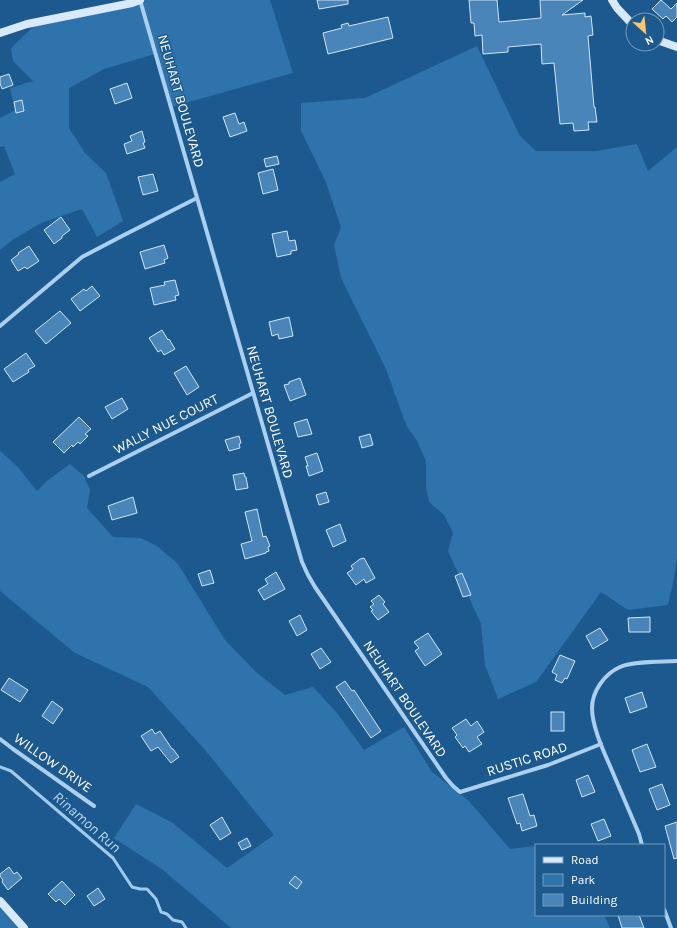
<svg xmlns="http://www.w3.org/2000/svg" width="677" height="928" font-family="Karla,sans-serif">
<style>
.green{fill:#2f73ad}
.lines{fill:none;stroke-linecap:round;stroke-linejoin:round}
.stream{stroke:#9ecbef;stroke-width:3}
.building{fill:#4985b8;stroke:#d0e7fa}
.street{stroke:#abcfee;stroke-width:4}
.secondary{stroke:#d7e9fa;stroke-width:8}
.labels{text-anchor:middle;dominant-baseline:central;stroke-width:3;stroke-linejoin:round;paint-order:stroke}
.street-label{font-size:14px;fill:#fff;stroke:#1c598f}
.water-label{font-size:15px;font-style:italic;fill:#b7d9f5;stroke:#1c598f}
</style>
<rect width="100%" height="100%" fill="#1c598f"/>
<g class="green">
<polygon points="140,0 270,0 293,73 171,107 155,54 104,69 69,88 69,128 85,153 106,173 123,221 97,237 82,209 41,223 14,239 0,250 0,182 15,174 4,146 0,147 0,118 15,110 10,88 33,81 13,61 11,48 38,22"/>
<polygon points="477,46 520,136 536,151 597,151 637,144 648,171 677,147 677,557 674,578 668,605 628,610 601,592 536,682 498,699 485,665 481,624 448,551 453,533 444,515 429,502 426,486 426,461 417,441 406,425 386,369 341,278 334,245 341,227 325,180 301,131 301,103 365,98"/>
<polygon points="0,451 17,466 37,491 47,481 70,464 84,476 90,490 87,508 113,537 141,538 157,546 178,564 225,640 257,673 285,695 313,687 337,713 364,750 404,727 432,772 469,801 510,849 536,846 536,915 604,915 610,928 231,928 163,870 114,838 136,804 173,823 227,868 274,835 206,751 148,687 75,653 0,591"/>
<polygon points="0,901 24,928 0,928"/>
</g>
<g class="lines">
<polyline class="stream" points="0,767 11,771 113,858 132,887 140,889 147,889 156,899 161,912 167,914 173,920 182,922 186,928"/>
</g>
<g class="building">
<polygon points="317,0 348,0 348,4 319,9"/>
<polygon points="469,0 497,0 499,22 541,18 540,0 583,0 562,15 585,13 585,17 591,16 593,35 588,36 594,107 595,107 597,122 588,122 589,130 574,131 573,123 560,124 554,63 542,64 541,44 508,47 508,52 483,54 482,35 475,36 474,23 471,23"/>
<polygon points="661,0 671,9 677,3 677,17 672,22 666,16 663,19 652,9"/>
<polygon points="388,17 393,38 328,54 323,33 342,28 341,25 348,23 349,26"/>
<polygon points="9,74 13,85 2,89 0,83 0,77"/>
<polygon points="127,83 132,98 115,104 110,89"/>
<polygon points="22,100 24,111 16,113 14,102"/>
<polygon points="235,113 239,124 244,122 247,131 230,137 223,117"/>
<polygon points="142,131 145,142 143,143 145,148 127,154 124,144 132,141 130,136"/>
<polygon points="277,156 279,164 266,167 264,159"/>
<polygon points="273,169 278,190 263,194 258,173"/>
<polygon points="153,174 158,191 143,195 138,177"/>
<polygon points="61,217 70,230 62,236 62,238 54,244 44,230"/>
<polygon points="287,231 289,241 295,240 297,250 291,251 291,254 277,257 272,234"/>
<polygon points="164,245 168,258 164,260 165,263 145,269 140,252"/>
<polygon points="29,246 39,261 27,269 25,267 18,271 11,260 19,254 18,253"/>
<polygon points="175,280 179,295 175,296 176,300 154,305 150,288 165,285 164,282"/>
<polygon points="92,286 100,296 80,311 71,299 84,289 86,291"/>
<polygon points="60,311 71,323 46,344 35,331"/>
<polygon points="289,317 293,336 279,339 278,334 272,336 269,322"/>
<polygon points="162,330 168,340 169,339 175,349 164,355 161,350 158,352 149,338"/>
<polygon points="26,353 35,366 28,370 29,372 13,382 4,369"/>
<polygon points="186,366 199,387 187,395 174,373"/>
<polygon points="300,378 306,395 290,401 284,385 289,384 289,382"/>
<polygon points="122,398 128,409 112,419 105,407"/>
<polygon points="79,417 91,429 85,434 88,436 80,444 78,442 73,447 72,445 64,453 53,442"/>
<polygon points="307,419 312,434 298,437 294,423"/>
<polygon points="370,434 373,445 362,448 359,437"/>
<polygon points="239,436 241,443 239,444 240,448 229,451 225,440"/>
<polygon points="317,453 323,471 309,476 306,466 308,466 305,457"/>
<polygon points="244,473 245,477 246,477 248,488 236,490 233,475"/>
<polygon points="326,492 329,502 319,505 316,495"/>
<polygon points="133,497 137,513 112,520 108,506"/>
<polygon points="257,509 263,537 266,536 270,546 268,547 269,551 266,552 266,553 245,559 241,544 252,541 245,512"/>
<polygon points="340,524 346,541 333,547 326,530"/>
<polygon points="364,558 375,578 366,583 364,579 356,585 347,573 353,569 351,566 360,559"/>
<polygon points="210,570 214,583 202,586 198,574"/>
<polygon points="276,572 285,589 264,600 258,590 268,584 265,579"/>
<polygon points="462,573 471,595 463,597 455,576"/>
<polygon points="379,595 385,602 383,604 389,612 378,620 371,611 373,610 370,607 374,604 371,601"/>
<polygon points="300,615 307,630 297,636 289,621"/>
<polygon points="650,617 650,632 629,632 628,618"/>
<polygon points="600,628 608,640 593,649 586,636"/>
<polygon points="428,633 442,654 425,666 415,651 419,648 414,642"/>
<polygon points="321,648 331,662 320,669 311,654"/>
<polygon points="560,655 575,661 567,679 565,678 562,683 555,680 557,675 552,672"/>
<polygon points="9,678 28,690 20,702 1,690"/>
<polygon points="345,681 352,691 354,690 381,731 371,738 336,687"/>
<polygon points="642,692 647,707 630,713 625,698"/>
<polygon points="52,701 63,709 53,724 42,716"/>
<rect x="551" y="712" width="13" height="19"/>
<polygon points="466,719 471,726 477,721 484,732 477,737 482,744 469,752 465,746 463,748 455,737 457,735 452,728"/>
<polygon points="152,729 155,734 160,731 172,749 173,749 179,757 171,763 158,747 151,751 141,736"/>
<polygon points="647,744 656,767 640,772 632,750"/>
<polygon points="588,775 595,792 582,797 576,780"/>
<polygon points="662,784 670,805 657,810 649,789"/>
<polygon points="523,794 530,816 534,815 537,826 522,831 520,823 517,824 508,798"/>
<polygon points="222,817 231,833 220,840 210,825"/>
<polygon points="604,819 611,836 598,841 591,824"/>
<polygon points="677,822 677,858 674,859 665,826"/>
<polygon points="247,838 251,846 242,850 238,843"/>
<polygon points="9,867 14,874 17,872 22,878 8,890 2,882 3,880 0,876 0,874"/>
<polygon points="295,876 302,882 297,889 289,883"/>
<polygon points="62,881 75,895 65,905 59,899 56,902 48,894"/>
<polygon points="98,888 105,899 94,906 87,896"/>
<polygon points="618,915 639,915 644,928 622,928"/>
</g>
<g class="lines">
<g class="street">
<polyline points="140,0 302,562 308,575 315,587 446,778 453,786 460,792 548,765 601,744"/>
<polyline points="0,326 82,257 124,235 197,198"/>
<polyline points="89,476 253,393"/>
<polyline points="0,739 13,749 94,806"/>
<path d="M642,845L639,834C629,811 620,789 610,766C603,750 592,726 592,708C592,692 604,674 620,667C633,661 661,662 677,661"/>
<polyline points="664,909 671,928"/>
</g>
<g class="secondary">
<polyline points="612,0 617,8 633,25"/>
<polyline points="0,33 27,24 132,3 140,0"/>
<polyline points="657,40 677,47"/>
<polyline points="0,901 24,928"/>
</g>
</g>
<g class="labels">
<g class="street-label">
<text transform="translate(181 101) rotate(74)">NEUHART BOULEVARD</text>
<text transform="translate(270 412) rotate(74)">NEUHART BOULEVARD</text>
<text transform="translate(166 424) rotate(-27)">WALLY NUE COURT</text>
<text transform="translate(405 699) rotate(56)">NEUHART BOULEVARD</text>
<text transform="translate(527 759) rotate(-18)">RUSTIC ROAD</text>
<text transform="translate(53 763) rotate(35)">WILLOW DRIVE</text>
</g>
<g class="water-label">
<text transform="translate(87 822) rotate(41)">Rinamon Run</text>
</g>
</g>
<rect x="535" y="844" width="130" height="72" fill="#1c598f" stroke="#779bbc"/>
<rect x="543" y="857" width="20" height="6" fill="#d7e9fa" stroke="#779bbc"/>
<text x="571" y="864" font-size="12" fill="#ffffff">Road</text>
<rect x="543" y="874" width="20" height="12" fill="#2f73ad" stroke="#779bbc"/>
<text x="571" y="884" font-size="12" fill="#ffffff">Park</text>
<rect x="543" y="894" width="20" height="12" fill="#4985b8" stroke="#779bbc"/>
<text x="571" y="904" font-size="12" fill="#ffffff">Building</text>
<g transform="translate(645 32) rotate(153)"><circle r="19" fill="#1c598f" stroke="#779bbc"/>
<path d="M0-3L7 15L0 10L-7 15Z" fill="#fec568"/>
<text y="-6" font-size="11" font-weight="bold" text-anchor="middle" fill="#ffffff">N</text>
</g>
</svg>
